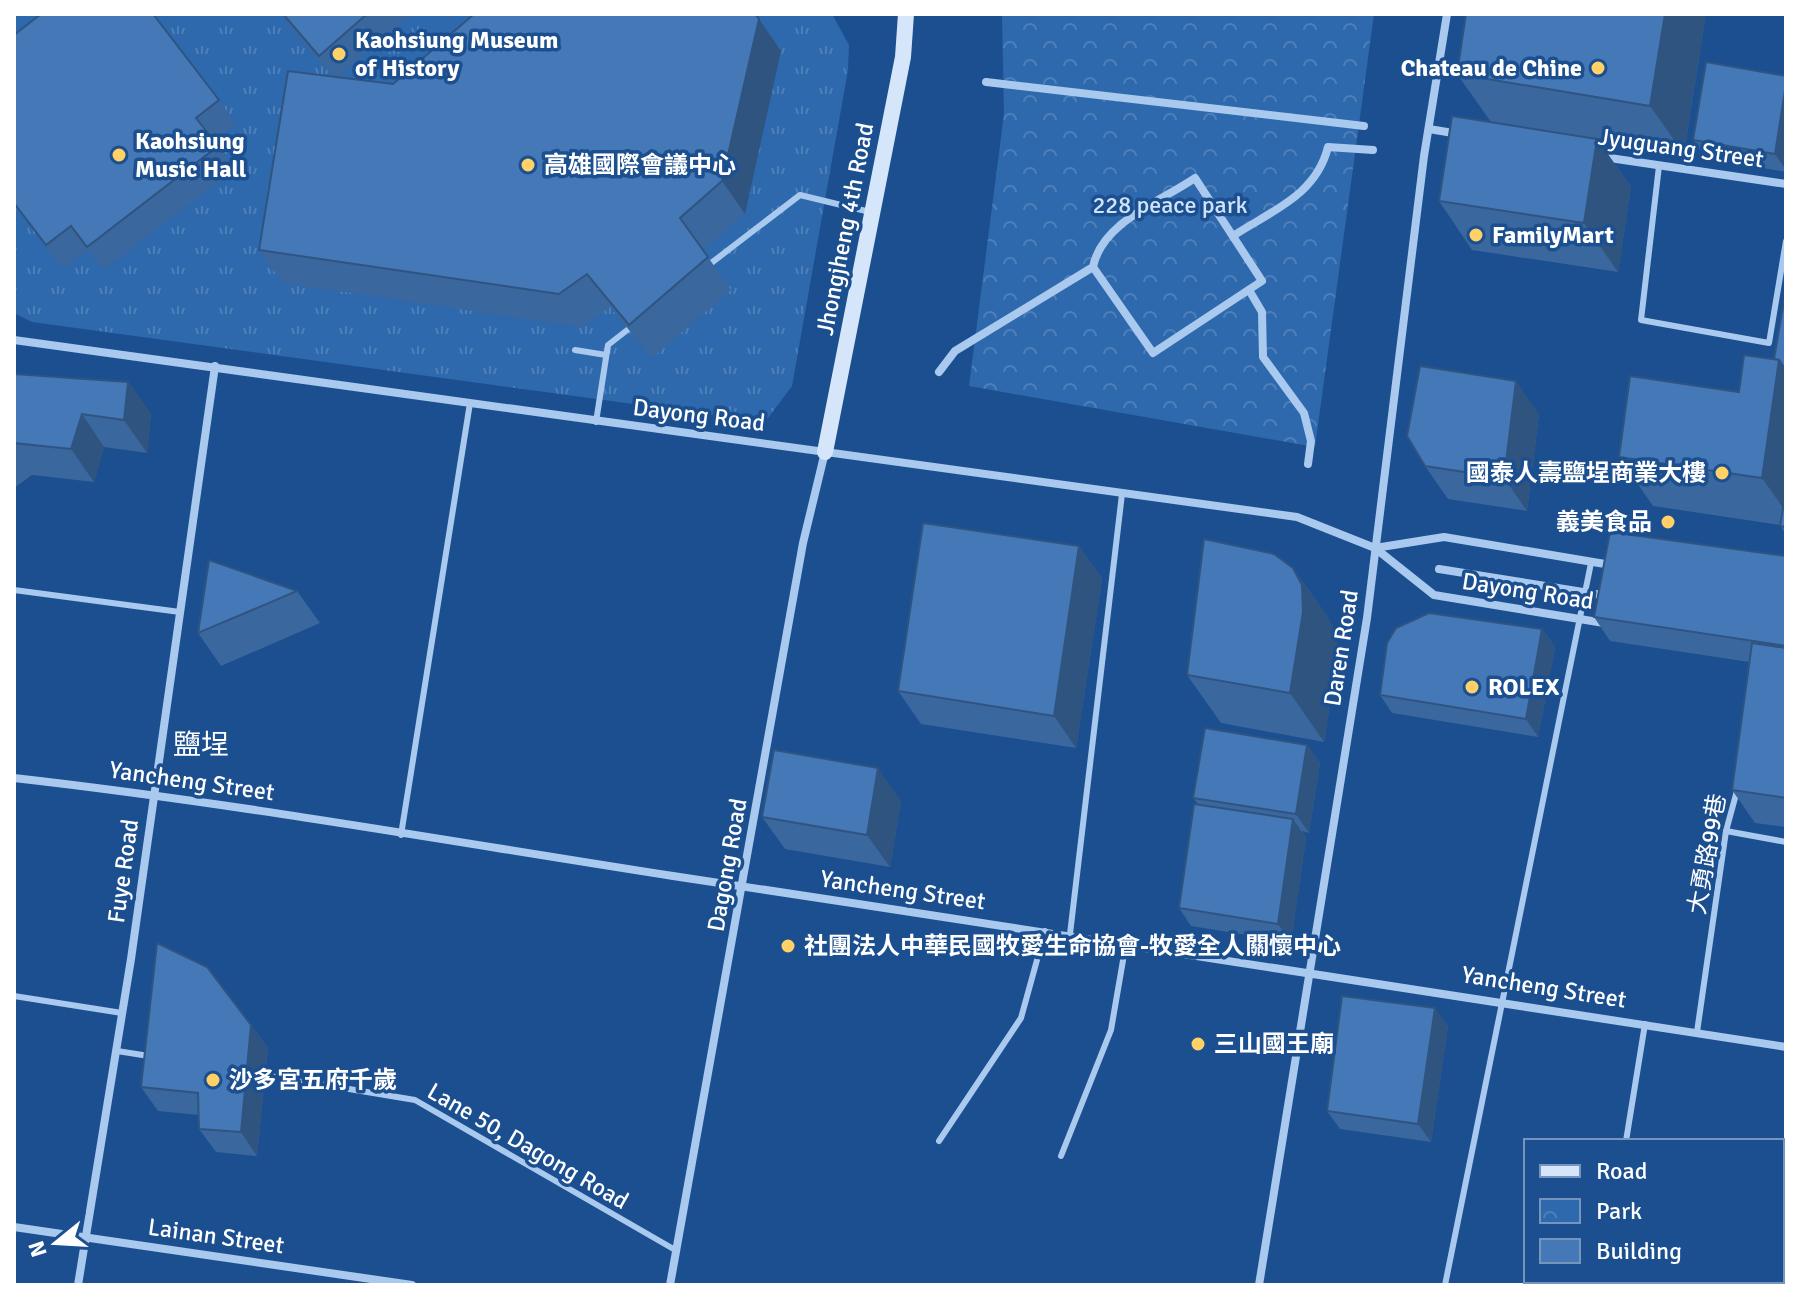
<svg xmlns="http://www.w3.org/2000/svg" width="1800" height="1299" font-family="Signika,'Noto Sans TC',sans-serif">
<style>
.grass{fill:url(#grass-tufts)}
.park{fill:url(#park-crowns)}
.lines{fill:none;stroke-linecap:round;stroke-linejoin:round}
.lane{stroke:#a9c9ee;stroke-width:6}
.street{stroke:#a9c9ee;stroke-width:8}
.secondary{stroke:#d6e6fa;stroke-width:16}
.wall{fill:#3a679d}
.shaded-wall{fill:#305480}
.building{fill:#4478b7;stroke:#305480;stroke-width:2}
.poi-dot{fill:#ffd166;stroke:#1b4f8f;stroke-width:3}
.labels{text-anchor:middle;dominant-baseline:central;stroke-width:7;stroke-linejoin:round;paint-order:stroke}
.poi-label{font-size:24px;font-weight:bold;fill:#fff;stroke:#1b4f8f;text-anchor:start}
.street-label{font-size:24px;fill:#fff;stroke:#1b4f8f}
.park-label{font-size:24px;fill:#cfe3fa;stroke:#1b4f8f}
.quarter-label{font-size:28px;fill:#fff;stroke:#1b4f8f}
</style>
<defs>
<pattern id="grass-tufts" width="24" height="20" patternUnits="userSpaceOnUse" patternTransform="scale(2)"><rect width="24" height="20" fill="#2e69ad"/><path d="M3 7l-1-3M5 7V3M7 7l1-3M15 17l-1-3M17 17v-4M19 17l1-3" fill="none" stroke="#4d80b9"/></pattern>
<pattern id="park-crowns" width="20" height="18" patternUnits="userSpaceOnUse" patternTransform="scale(2)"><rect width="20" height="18" fill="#2e69ad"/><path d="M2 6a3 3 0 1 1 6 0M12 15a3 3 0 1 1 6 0" fill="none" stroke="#4d80b9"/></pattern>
</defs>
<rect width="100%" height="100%" fill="#1b4f8f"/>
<polygon class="grass" points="14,14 832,14 849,45 848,70 792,386 765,422 32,322 14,313"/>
<polygon class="park" points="1002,14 1374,14 1315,447 969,386 1004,114"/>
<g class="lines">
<g class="lane">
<polyline points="1659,166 1641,320 1769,343 1786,241"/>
<polyline points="706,267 800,195 870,212"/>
<polyline points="575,350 606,355"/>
<polyline points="596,422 608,345 635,324"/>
<polyline points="14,590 180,612"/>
<polyline points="1726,831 1786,842"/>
<polyline points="401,835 470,403"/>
<polyline points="1070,934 1122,494"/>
<polyline points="14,996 122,1013"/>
<polyline points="1697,1032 1726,831 1738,787"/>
<polyline points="117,1051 149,1056"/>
<polyline points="259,1074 415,1100 677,1251"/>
<polyline points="939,1141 1021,1018 1045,931"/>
<polyline points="1626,1141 1645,1024"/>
<polyline points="1061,1156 1111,1030 1126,943"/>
<polyline points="1711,1281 1713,1285"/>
<polyline points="1445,1285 1591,563"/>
</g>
<g class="street">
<polyline points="986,82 1364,126"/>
<polyline points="1429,129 1459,134"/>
<polyline points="1603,157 1786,184"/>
<path d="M1233,236C1273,210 1316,195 1328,147L1373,150"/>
<polyline points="1249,290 1262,312 1263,357 1304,413 1311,441 1308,464"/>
<polyline points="14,340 1297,517 1375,548 1434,595 1604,623"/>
<path d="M939,372L955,351L1093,267L1153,353L1262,281L1195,178C1160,202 1102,222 1093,267"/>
<polyline points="1375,548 1444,537 1611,565"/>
<polyline points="1439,569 1608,596"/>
<path d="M14,778C235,803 454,842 673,876C1044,932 1415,987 1786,1047"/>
<polyline points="14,1227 412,1285"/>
<polyline points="78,1285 131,959 215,366"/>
<polyline points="670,1285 803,543 825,452"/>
<polyline points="1259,1285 1367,618 1424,156 1447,14"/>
</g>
<polyline class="secondary" points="825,452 903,57 906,14"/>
</g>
<g class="wall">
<polygon points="281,14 411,14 338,77 393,84 759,19 781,51 745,214 703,250 731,290 652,358 610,307 582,327 282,283 259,250 332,76 291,28"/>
<polygon points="1466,14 1706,14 1684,154 1598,140 1631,187 1618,272 1472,250 1439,201 1491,122 1457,74"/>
<polygon points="14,35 219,100 236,124 214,140 235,169 104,270 88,250 63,269 14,205"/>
<polygon points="1786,76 1786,172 1706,158 1693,140"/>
<polygon points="1786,290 1786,535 1780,525 1653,506 1619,457 1739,392 1774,359"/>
<polygon points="14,374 128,382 151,414 147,453 104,447 94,482 32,475 14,488"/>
<polygon points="1539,414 1527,511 1448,499 1425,466"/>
<polygon points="1079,546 1102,579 1076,748 921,724 898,691"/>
<polygon points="1786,556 1786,827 1755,823 1732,790 1749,662 1610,641 1594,617"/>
<polygon points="1293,568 1327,616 1336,633 1337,660 1324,742 1221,723 1187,675"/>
<polygon points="297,591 320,623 221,666 198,633"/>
<polygon points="1542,629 1555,647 1538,737 1392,713 1380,695"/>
<polygon points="1307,745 1320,763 1309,833 1302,831 1306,838 1291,942 1191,926 1179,908 1198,804 1193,798"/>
<polygon points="901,801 890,867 785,849 762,817"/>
<polygon points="251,1025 268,1048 257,1156 216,1152 199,1129 199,1115 158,1111 141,1087"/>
<polygon points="1448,1026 1431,1142 1340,1129 1327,1111"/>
</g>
<g class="shaded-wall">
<polygon points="1665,14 1706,14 1684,154 1650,106"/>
<polygon points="759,19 781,51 745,214 722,181"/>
<polygon points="1786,84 1786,170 1775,154"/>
<polygon points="1597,139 1631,187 1618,272 1584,223"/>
<polygon points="1779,360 1786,369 1786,512 1762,478"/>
<polygon points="1516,381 1539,414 1527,511 1504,478"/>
<polygon points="128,382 151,414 147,453 124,420"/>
<polygon points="82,414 104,447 94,482 71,449"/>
<polygon points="1079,546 1102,579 1076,748 1054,716"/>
<polygon points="1293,568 1327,616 1336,633 1337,660 1324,742 1290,693"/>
<polygon points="1542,629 1555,647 1538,737 1526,719"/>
<polygon points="1307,745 1320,763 1309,833 1296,814"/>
<polygon points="878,768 901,801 890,867 867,835"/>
<polygon points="1293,819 1306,838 1291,942 1278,924"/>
<polygon points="1435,1008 1448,1026 1431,1142 1418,1124"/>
<polygon points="251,1025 268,1048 257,1156 241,1132"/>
</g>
<g class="building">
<polygon points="41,14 153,14 219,100 196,118 218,146 87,247 71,226 46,245 14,203 14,35"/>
<polygon points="283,14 367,14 319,56"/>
<polygon points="474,14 755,14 759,19 722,181 680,218 708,257 629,325 587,274 559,294 259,250 288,71 393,84"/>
<polygon points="1466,14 1665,14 1650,106 1457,74"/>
<polygon points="1706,62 1786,76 1786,84 1775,154 1693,140"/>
<polygon points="1452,116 1597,139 1584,223 1439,201"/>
<polygon points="1786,290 1786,367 1784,367 1779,360 1774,359"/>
<polygon points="1744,355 1779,360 1762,478 1619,457 1630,376 1739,392"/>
<polygon points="1420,366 1516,381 1504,478 1425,466 1407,436"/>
<polygon points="14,374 128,382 124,420 82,414 71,449 14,443"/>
<polygon points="1786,491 1786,527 1780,526"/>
<polygon points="923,523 1079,546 1054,716 898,691"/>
<polygon points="1610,532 1786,556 1786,646 1594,617"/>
<polygon points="1204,539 1274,554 1293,568 1302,585 1303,612 1290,693 1187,675"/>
<polygon points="209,560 297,591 198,633"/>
<polygon points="1429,613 1542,629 1526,719 1380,695 1387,643 1396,628"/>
<polygon points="1752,643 1786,648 1786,798 1732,790"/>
<polygon points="1205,728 1307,745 1296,814 1193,798"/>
<polygon points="774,750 878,768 867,835 762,817"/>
<polygon points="1194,804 1293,819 1278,924 1179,908"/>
<polygon points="157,943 207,967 251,1025 241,1132 199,1129 198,1093 141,1087"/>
<polygon points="1342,996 1435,1008 1418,1124 1327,1111"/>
</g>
<g class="poi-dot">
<circle cx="339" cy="54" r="8"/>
<circle cx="1598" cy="68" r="8"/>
<circle cx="119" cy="155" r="8"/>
<circle cx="528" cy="165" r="8"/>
<circle cx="1476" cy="235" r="8"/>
<circle cx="1722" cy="473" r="8"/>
<circle cx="1668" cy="522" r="8"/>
<circle cx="1472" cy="687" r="8"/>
<circle cx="788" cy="946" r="8"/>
<circle cx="1198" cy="1044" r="8"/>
<circle cx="213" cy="1080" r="8"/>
</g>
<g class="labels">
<g class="poi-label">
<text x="355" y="40">Kaohsiung Museum<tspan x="355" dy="28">of History</tspan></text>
<text x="1582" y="68" text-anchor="end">Chateau de Chine</text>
<text x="135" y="141">Kaohsiung<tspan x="135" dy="28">Music Hall</tspan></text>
<text x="544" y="165">高雄國際會議中心</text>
<text x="1492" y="235">FamilyMart</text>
<text x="1706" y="473" text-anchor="end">國泰人壽鹽埕商業大樓</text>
<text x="1652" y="522" text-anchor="end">義美食品</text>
<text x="1488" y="687">ROLEX</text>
<text x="804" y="946">社團法人中華民國牧愛生命協會-牧愛全人關懷中心</text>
<text x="1214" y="1044">三山國王廟</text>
<text x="229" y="1080">沙多宮五府千歲</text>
</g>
<g class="street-label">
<text transform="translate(1681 148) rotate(8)">Jyuguang Street</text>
<text transform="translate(845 229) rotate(-79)">Jhongjheng 4th Road</text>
<text transform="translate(699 415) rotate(7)">Dayong Road</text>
<text transform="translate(1528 591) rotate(9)">Dayong Road</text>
<text transform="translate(1341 648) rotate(-81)">Daren Road</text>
<text transform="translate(192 781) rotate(8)">Yancheng Street</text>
<text transform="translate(1707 854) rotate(-80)">大勇路99巷</text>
<text transform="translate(727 865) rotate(-80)">Dagong Road</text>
<text transform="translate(123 871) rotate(-82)">Fuye Road</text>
<text transform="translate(903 890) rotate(8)">Yancheng Street</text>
<text transform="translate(1544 987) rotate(9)">Yancheng Street</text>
<text transform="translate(528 1146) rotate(30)">Lane 50, Dagong Road</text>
<text transform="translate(216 1236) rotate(8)">Lainan Street</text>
</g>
<g class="park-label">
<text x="1170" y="205">228 peace park</text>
</g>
<g class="quarter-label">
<text x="201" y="745">鹽埕</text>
</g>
</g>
<rect width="1800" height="1299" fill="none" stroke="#ffffff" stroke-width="32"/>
<rect x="1524" y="1139" width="260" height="144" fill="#1b4f8f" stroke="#7695bc" stroke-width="2"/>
<rect x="1540" y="1165" width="40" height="12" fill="#d6e6fa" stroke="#7695bc" stroke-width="2"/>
<text x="1596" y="1179" font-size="24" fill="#ffffff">Road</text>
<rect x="1540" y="1199" width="40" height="24" fill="url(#park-crowns)" stroke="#7695bc" stroke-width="2"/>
<text x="1596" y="1219" font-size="24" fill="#ffffff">Park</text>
<rect x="1540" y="1239" width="40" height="24" fill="#4478b7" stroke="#7695bc" stroke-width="2"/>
<text x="1596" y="1259" font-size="24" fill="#ffffff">Building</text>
<g transform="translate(56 1243) rotate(252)" stroke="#1b4f8f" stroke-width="6" paint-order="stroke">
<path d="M0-6L14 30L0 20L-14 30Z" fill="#ffffff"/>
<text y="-12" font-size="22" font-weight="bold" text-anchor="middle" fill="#ffffff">N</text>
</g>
</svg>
